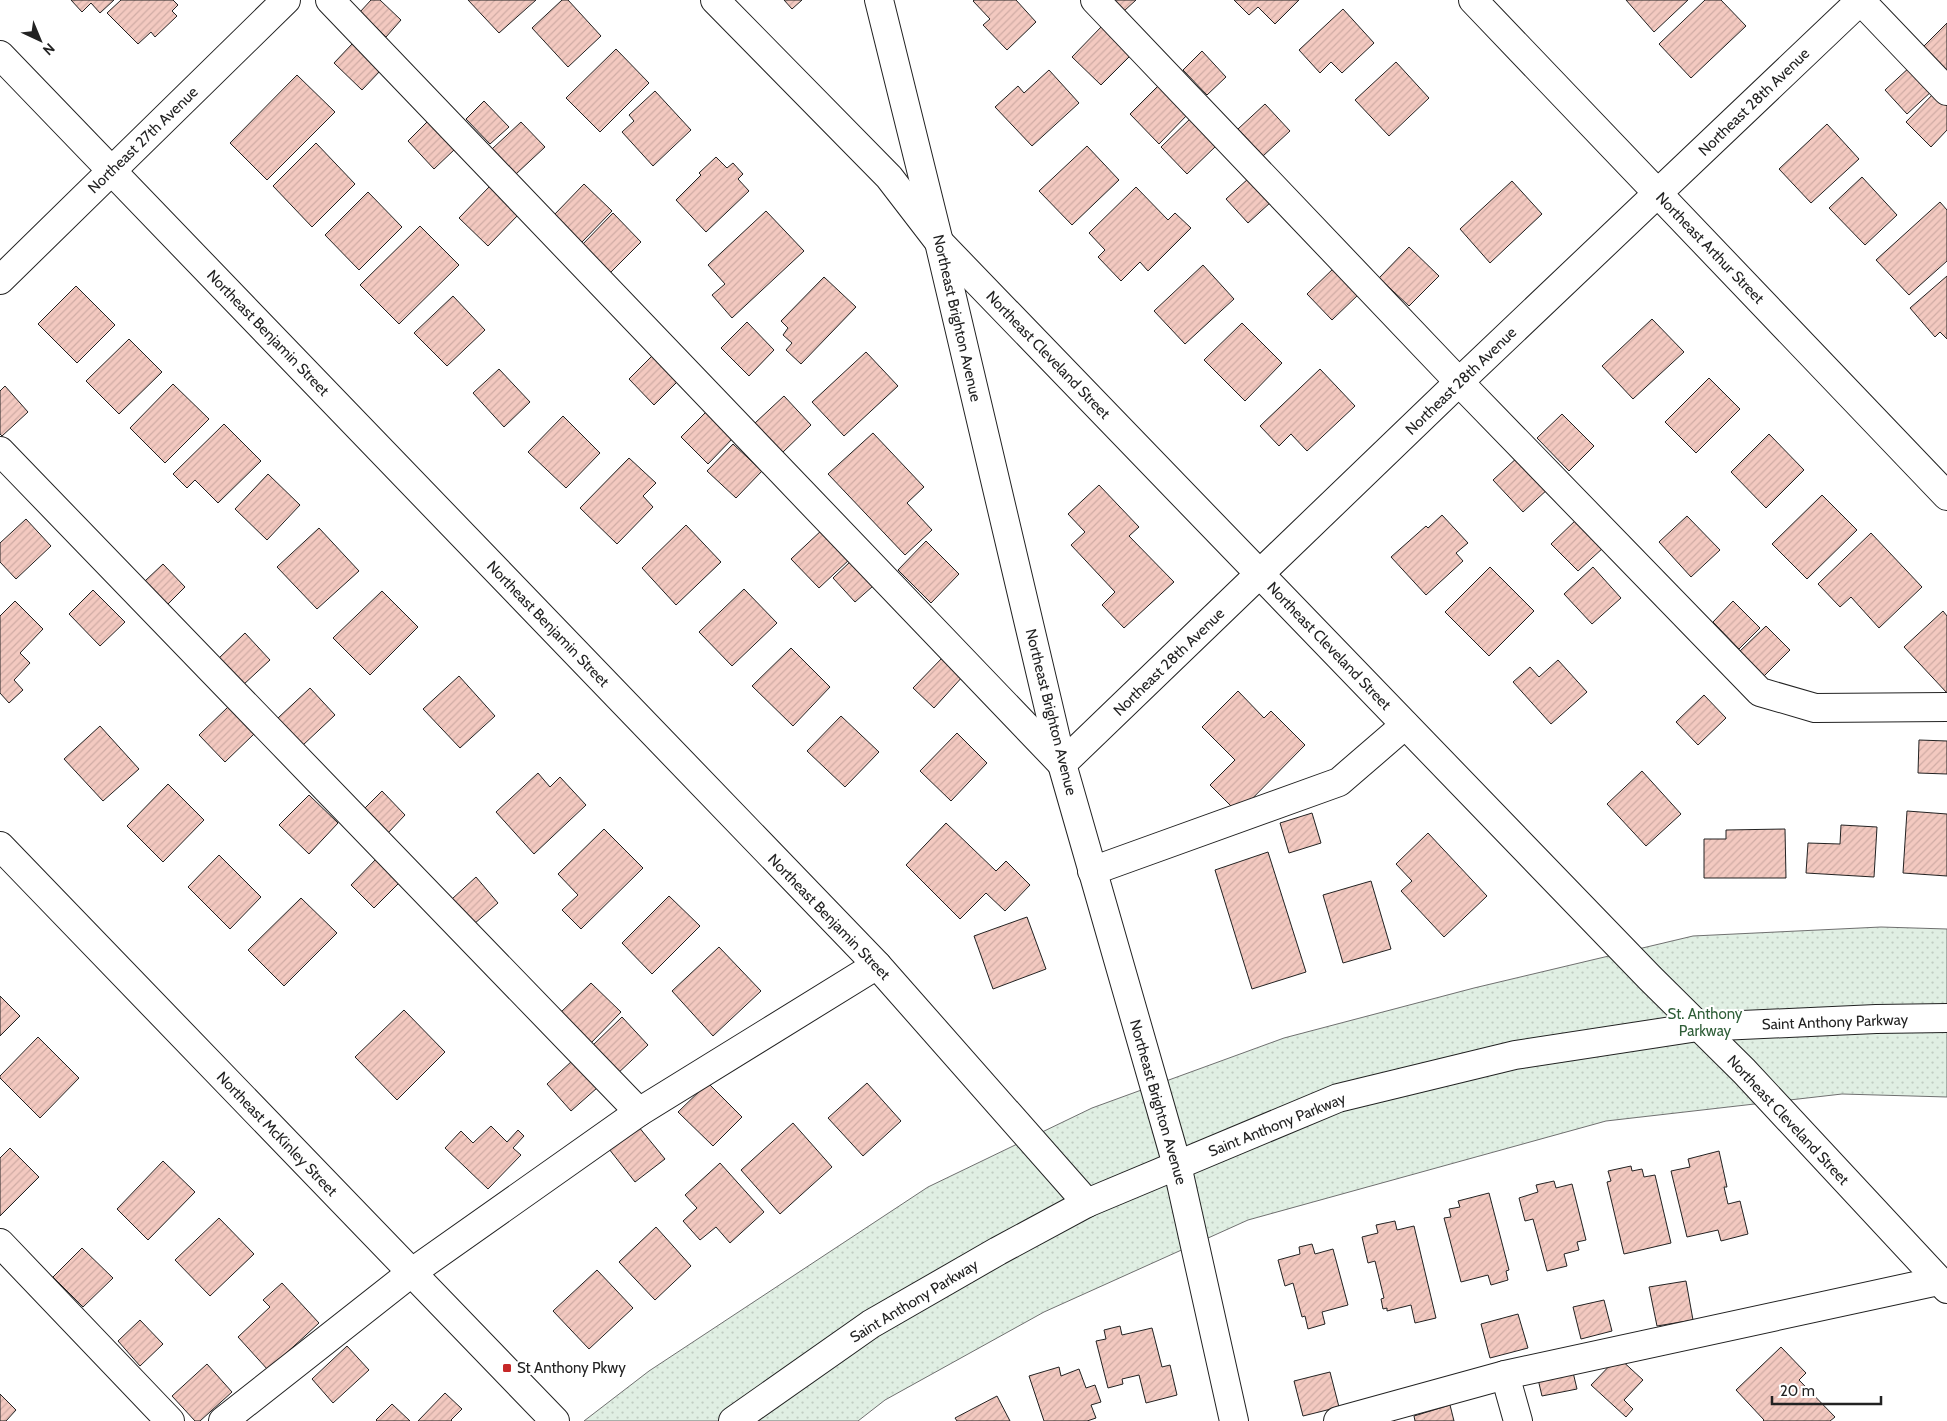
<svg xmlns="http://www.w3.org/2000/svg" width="1947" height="1421" font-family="Cabin,sans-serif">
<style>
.park{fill:url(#park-dots);stroke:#6f6f6f}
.building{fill:url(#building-hatch);stroke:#222}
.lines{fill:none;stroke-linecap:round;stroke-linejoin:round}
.minor-casing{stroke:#222;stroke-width:30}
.minor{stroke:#fff;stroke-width:28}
.poi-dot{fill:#c62828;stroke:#fff;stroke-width:2}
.labels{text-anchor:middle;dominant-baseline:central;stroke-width:4;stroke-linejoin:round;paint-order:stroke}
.street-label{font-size:15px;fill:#222;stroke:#fff}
.park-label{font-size:15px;fill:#2f5e38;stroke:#fff}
.poi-label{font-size:15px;fill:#222;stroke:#fff;text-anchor:start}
</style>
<defs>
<pattern id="park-dots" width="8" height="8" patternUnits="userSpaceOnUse" patternTransform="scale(1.25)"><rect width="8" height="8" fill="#e0efe3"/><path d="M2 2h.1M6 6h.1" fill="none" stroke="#c0cdc2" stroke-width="1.8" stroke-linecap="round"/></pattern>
<pattern id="building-hatch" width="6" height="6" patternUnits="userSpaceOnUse" patternTransform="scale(1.25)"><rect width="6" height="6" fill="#f3c9c0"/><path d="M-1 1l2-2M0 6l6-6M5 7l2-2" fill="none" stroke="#d0aca5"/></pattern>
</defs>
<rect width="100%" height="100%" fill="#fff"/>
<polygon class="park" points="1881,927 1947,929 1947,1097 1842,1094 1606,1121 1248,1220 1044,1312 885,1400 858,1421 584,1421 649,1371 928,1187 1092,1108 1284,1038 1474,988 1693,936"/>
<g class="building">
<polygon points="71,0 114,0 100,13 91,3 82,12"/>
<polygon points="121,0 173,0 178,5 172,11 177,16 155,37 151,32 138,44 107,13"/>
<polygon points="371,0 380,0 401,20 386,37 360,12"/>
<polygon points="468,0 536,0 499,33"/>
<polygon points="562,0 568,0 601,36 568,67 532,28"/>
<polygon points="784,0 802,0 792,9"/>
<polygon points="974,0 1016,0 1036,22 1007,50 983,25 990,19 973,1"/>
<polygon points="1114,0 1136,0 1124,11"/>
<polygon points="1234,0 1299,0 1275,24 1258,7 1249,15"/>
<polygon points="1626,0 1688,0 1654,32"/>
<polygon points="1705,0 1721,0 1746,26 1691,78 1659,44"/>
<polygon points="1343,9 1374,43 1342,73 1331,62 1320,73 1299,50"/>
<polygon points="1947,23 1947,71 1923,47"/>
<polygon points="1103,25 1132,54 1101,85 1072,57"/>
<polygon points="352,44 381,70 362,90 334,63"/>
<polygon points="616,49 649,83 600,132 566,98"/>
<polygon points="1202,51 1226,77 1207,95 1183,70"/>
<polygon points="1396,62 1429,98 1389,136 1355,100"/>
<polygon points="1911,66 1933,90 1907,114 1885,90"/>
<polygon points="1049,70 1079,103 1032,146 995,107 1018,86 1024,93"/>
<polygon points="297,75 335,112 267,180 230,143"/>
<polygon points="1160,84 1189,113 1159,144 1130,114"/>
<polygon points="655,91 691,130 653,166 622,132 634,121 629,115"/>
<polygon points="1936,91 1947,103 1947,130 1931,147 1906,122"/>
<polygon points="484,101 509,127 490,144 466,119"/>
<polygon points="1265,104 1290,131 1263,156 1238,129"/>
<polygon points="1192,117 1218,144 1187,174 1161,147"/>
<polygon points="429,120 455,149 434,169 408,141"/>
<polygon points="521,122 545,147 516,174 492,149"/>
<polygon points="1827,124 1859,159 1811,203 1779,169"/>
<polygon points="316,143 355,184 312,227 273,186"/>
<polygon points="1087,146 1119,180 1072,225 1039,191"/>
<polygon points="716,157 727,168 733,163 743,174 738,179 749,191 706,232 676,200 701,175 699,173"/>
<polygon points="1862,177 1897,215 1865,245 1829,208"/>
<polygon points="1249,178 1271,202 1248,223 1226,199"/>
<polygon points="1512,181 1542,214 1490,263 1460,229"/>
<polygon points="584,184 612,211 582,242 554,215"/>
<polygon points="490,186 519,214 488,246 459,218"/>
<polygon points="1136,187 1168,220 1175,213 1191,228 1148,271 1140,262 1121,281 1098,257 1105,250 1089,233"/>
<polygon points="368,192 402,227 359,270 325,235"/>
<polygon points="1940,202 1947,210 1947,261 1909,295 1876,260"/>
<polygon points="766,211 804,251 732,318 712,295 725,284 708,265"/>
<polygon points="613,213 641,242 609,274 581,246"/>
<polygon points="420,226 459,265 399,324 360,285"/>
<polygon points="1409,247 1439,276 1409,306 1379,278"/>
<polygon points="1203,265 1234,299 1185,344 1154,311"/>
<polygon points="1335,267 1360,293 1332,320 1307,294"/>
<polygon points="1947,276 1947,339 1940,332 1935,337 1910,308"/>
<polygon points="824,277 856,307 801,364 786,350 792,343 783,335 788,328 781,321"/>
<polygon points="76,286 115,325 77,363 38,324"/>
<polygon points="453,296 485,330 447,366 414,333"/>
<polygon points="1652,319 1684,352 1633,399 1602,366"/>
<polygon points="747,322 774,350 749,376 721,348"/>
<polygon points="1242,323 1282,363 1245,401 1204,360"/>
<polygon points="129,339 162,372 119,414 86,381"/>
<polygon points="866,352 898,386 844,436 812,402"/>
<polygon points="653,355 679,380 654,405 629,379"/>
<polygon points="499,369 530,402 504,427 473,393"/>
<polygon points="1320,369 1355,406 1307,451 1291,434 1279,446 1260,426"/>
<polygon points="1709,378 1740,409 1696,453 1665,422"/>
<polygon points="173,384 209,419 165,463 130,428"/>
<polygon points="5,386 28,412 2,436 0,434 0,391"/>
<polygon points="784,396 811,425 782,453 755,423"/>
<polygon points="707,411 734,437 708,464 681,437"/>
<polygon points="1562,414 1594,446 1569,471 1537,438"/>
<polygon points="563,416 600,453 566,488 528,452"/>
<polygon points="224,424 261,461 218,503 195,480 187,488 173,474"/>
<polygon points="873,433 924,487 907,503 932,530 905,555 828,474"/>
<polygon points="1769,434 1804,470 1766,508 1731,472"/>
<polygon points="733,444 762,471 736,498 707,471"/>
<polygon points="1519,456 1549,488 1523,512 1493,480"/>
<polygon points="629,458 656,483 643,496 653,507 617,544 580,508"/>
<polygon points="268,474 300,505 267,540 235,509"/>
<polygon points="1099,485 1139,527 1129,536 1174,582 1124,628 1102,605 1115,592 1071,545 1085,532 1068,514"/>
<polygon points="1822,495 1857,530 1807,579 1772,544"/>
<polygon points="1442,515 1468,543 1456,553 1463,561 1426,595 1391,557 1426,526 1428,528"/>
<polygon points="1687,516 1720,550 1691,577 1659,542"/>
<polygon points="26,519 51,546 16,579 0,562 0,543"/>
<polygon points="1577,519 1604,547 1578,571 1551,544"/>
<polygon points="686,525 721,562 676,605 642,568"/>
<polygon points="319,528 359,571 317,609 277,567"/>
<polygon points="823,529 851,558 819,588 791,559"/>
<polygon points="1871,533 1922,587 1879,628 1851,597 1840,607 1818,584"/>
<polygon points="926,541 959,574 931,603 898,570"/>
<polygon points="851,561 873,586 855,602 833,578"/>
<polygon points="163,564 185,587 167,605 145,581"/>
<polygon points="1490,567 1534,611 1489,656 1445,612"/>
<polygon points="1593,567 1621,598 1592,624 1564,594"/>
<polygon points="744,589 777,623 732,666 699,632"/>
<polygon points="93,590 125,622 100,646 69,614"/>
<polygon points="382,591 418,627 370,675 333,638"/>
<polygon points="15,601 43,629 20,653 30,663 14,680 23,690 9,703 0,693 0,616"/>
<polygon points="1733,601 1760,628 1739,649 1713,622"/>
<polygon points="1943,611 1947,616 1947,693 1904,647"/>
<polygon points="1766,626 1790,650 1763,677 1739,652"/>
<polygon points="245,633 270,660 243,685 218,659"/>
<polygon points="791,648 830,687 793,726 752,686"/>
<polygon points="944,656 964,675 934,708 913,688"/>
<polygon points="1558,660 1587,692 1551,724 1513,682 1530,667 1539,677"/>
<polygon points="459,676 495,716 460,748 423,709"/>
<polygon points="310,688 335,715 303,745 278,718"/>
<polygon points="1238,691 1264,718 1271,711 1305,745 1238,813 1210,785 1235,760 1202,727"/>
<polygon points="1704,695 1726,718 1698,745 1676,722"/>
<polygon points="228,707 254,734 225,762 199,735"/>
<polygon points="841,716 879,752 845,787 807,751"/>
<polygon points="100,726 139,769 103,801 64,759"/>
<polygon points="957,733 987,763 951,801 920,771"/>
<polygon points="1919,740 1947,741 1947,774 1918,773"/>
<polygon points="1642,771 1681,814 1646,846 1607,804"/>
<polygon points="538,773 550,787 560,777 586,805 534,854 496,812"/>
<polygon points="168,784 204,820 163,862 127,826"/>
<polygon points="382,791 405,815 387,834 363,810"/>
<polygon points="309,795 338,823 309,854 279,825"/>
<polygon points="1907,811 1947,814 1947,876 1903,873"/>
<polygon points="1312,813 1321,843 1289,853 1280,823"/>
<polygon points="946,823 996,871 1006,861 1030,885 1005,911 986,893 960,919 906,865"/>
<polygon points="1841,825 1877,827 1874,877 1806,873 1808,843 1840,844"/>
<polygon points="604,829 643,868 581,929 562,910 578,895 558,874"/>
<polygon points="1785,829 1786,878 1704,878 1704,839 1726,839 1726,830"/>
<polygon points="1428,833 1487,896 1444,937 1401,891 1412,881 1396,864"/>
<polygon points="1268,852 1306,972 1252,989 1215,870"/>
<polygon points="219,855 261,897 230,929 188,887"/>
<polygon points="377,858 400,882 374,908 351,885"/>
<polygon points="476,877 498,903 474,924 452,899"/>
<polygon points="1371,881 1391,949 1343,963 1323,895"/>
<polygon points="669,896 700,926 652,974 622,943"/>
<polygon points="301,898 337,933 284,986 248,950"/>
<polygon points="1027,917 1046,969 993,989 974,936"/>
<polygon points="719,947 761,991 713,1036 672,991"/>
<polygon points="591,983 621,1012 590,1044 559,1014"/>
<polygon points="0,996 20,1016 0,1036"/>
<polygon points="404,1010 445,1052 397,1100 355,1057"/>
<polygon points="622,1017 648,1045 616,1075 591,1047"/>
<polygon points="38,1037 79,1078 40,1118 0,1078 0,1076"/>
<polygon points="572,1061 597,1088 571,1111 547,1084"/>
<polygon points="708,1083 742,1117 713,1146 678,1112"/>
<polygon points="867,1083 901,1121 863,1156 828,1118"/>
<polygon points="793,1123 832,1167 780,1214 741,1170"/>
<polygon points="491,1126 507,1142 518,1130 524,1136 513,1148 521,1155 488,1189 445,1148 461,1131 473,1143"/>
<polygon points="638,1126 665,1159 635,1182 609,1149"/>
<polygon points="10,1148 39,1177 0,1216 0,1158"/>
<polygon points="1719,1151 1727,1187 1724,1187 1728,1204 1740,1201 1748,1234 1721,1241 1718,1230 1687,1237 1671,1171 1690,1167 1688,1159"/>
<polygon points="163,1161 195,1192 148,1240 117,1209"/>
<polygon points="720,1163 764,1212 730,1243 716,1227 700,1240 683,1221 697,1208 685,1195"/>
<polygon points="1631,1166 1632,1171 1642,1169 1644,1177 1655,1175 1671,1243 1624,1254 1607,1182 1611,1181 1608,1171"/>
<polygon points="1554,1181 1556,1188 1572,1184 1586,1240 1577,1242 1579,1250 1564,1254 1567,1266 1547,1271 1533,1219 1525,1221 1519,1198 1538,1192 1536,1185"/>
<polygon points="1489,1193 1509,1270 1506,1271 1508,1280 1491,1285 1488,1275 1461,1282 1444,1218 1451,1217 1449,1209 1460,1207 1458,1201"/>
<polygon points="219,1218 254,1254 210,1296 175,1260"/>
<polygon points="1395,1221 1397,1230 1414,1226 1436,1318 1415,1323 1411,1305 1387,1311 1387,1308 1383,1309 1381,1299 1384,1298 1375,1261 1368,1263 1362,1237 1378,1233 1376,1225"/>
<polygon points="656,1227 691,1266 655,1300 619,1262"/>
<polygon points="1312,1244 1315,1254 1333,1249 1348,1305 1322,1312 1325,1324 1308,1329 1305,1316 1302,1317 1293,1283 1285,1286 1278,1260 1300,1254 1299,1247"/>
<polygon points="82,1248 113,1278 83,1307 53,1277"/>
<polygon points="597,1270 633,1308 589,1349 553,1311"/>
<polygon points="1686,1281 1693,1320 1657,1326 1649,1287"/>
<polygon points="282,1283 319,1323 268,1370 238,1337 270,1307 263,1300"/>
<polygon points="1604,1300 1612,1331 1581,1339 1573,1307"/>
<polygon points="1518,1314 1528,1348 1490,1358 1481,1324"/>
<polygon points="140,1320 163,1344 140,1366 118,1341"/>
<polygon points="1120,1326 1122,1335 1152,1328 1162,1367 1170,1365 1177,1395 1146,1403 1139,1375 1122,1379 1123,1384 1108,1388 1096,1341 1106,1339 1104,1330"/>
<polygon points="347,1346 369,1370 333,1403 312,1379"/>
<polygon points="1781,1347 1806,1373 1799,1380 1835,1417 1830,1421 1763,1421 1764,1420 1736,1390"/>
<polygon points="1618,1357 1643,1380 1624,1400 1633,1409 1626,1417 1591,1385"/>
<polygon points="207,1364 232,1392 200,1421 195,1421 172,1396"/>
<polygon points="1059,1367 1061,1376 1079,1369 1086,1388 1095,1385 1101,1402 1091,1405 1096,1418 1087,1421 1044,1421 1029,1376"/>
<polygon points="1572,1368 1577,1389 1542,1396 1537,1375"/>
<polygon points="1330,1372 1339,1407 1303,1416 1294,1381"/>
<polygon points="445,1393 462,1409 451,1420 452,1421 418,1421"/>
<polygon points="0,1394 16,1410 6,1421 0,1421"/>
<polygon points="997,1396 1010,1421 957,1421 955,1418"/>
<polygon points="392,1404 410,1421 377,1421 376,1420"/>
<polygon points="1450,1405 1454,1421 1415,1421 1414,1416"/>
</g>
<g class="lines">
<g class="minor-casing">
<g id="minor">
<polyline points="330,0 1062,764 1459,382 1861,0"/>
<polyline points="715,0 889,177 939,242 1650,978 1744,1071 1947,1289"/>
<polyline points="879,0 939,242 1062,764 1177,1165 1234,1421"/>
<polyline points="1095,0 1459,382 1760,692 1815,708 1947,707"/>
<polyline points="1473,0 1947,496"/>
<polyline points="1860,0 1947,91"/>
<polyline points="0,55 877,965 1087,1203"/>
<polyline points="0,280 286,0"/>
<polyline points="0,451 639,1112"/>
<polyline points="0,846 555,1421"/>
<polyline points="1092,871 1339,782 1405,725"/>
<polyline points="0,1243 170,1421"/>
<polyline points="1505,1375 1518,1421"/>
<polyline points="223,1421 411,1273 639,1112 877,965"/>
<polyline points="733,1421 871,1324 998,1251 1087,1203 1338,1098 1515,1055 1698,1027 1876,1019 1947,1018"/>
<polyline points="1338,1421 1505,1375 1938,1281"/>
</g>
</g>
<use href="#minor" class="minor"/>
</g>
<rect class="poi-dot" x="502" y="1363" width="10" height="10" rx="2.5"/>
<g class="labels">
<g class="street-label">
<text transform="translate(1754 102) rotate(-44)">Northeast 28th Avenue</text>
<text transform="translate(143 140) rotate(-44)">Northeast 27th Avenue</text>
<text transform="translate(1710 248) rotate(46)">Northeast Arthur Street</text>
<text transform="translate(957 318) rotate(77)">Northeast Brighton Avenue</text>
<text transform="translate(268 333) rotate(46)">Northeast Benjamin Street</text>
<text transform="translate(1048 355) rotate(46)">Northeast Cleveland Street</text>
<text transform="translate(1461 381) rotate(-44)">Northeast 28th Avenue</text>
<text transform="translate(548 624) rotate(46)">Northeast Benjamin Street</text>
<text transform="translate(1329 646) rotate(46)">Northeast Cleveland Street</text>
<text transform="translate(1169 662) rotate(-44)">Northeast 28th Avenue</text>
<text transform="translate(1051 712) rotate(76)">Northeast Brighton Avenue</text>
<text transform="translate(829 917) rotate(46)">Northeast Benjamin Street</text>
<text transform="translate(1835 1022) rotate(-2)">Saint Anthony Parkway</text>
<text transform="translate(1158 1102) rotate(74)">Northeast Brighton Avenue</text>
<text transform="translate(1788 1120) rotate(47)">Northeast Cleveland Street</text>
<text transform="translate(1277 1125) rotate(-22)">Saint Anthony Parkway</text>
<text transform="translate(277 1134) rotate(46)">Northeast McKinley Street</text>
<text transform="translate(914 1301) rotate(-31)">Saint Anthony Parkway</text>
</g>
<g class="park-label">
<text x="1705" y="1014">St. Anthony<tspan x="1705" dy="17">Parkway</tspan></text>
</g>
<g class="poi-label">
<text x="517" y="1368">St Anthony Pkwy</text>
</g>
</g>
<g transform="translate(40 40) rotate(136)" stroke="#ffffff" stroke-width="4" paint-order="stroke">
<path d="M0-4L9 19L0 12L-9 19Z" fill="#222222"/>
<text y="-8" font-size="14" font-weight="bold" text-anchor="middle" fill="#222222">N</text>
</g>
<path d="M1772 1396v8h109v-8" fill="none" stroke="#222222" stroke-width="2.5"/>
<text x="1780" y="1396" font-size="15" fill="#222222" stroke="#ffffff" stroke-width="4" paint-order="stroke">20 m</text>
</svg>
